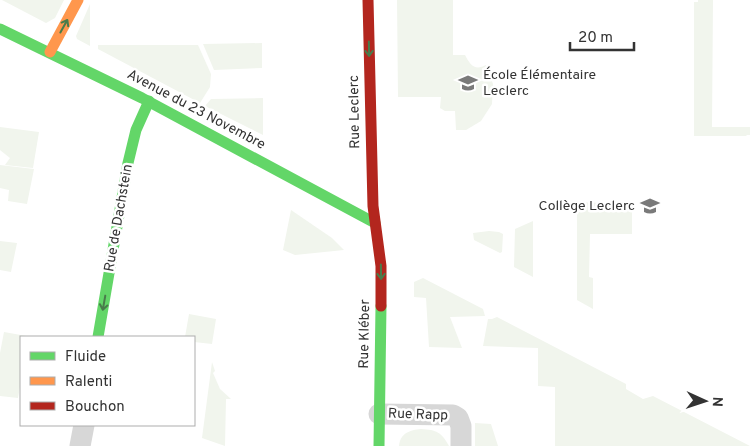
<svg xmlns="http://www.w3.org/2000/svg" width="750" height="446" font-family="Overpass,sans-serif">
<style>
.green{fill:#f1f5ed}
.lines{fill:none;stroke-linecap:round;stroke-linejoin:round}
.street{stroke:#d7d7d7;stroke-width:21}
.fast{stroke:#63d668;stroke-width:11}
.slow{stroke:#ff974d;stroke-width:11}
.jam{stroke:#b3261e;stroke-width:11}
.oneway{stroke:#497c4b}
.labels{text-anchor:middle;dominant-baseline:central;stroke-width:5;stroke-linejoin:round;paint-order:stroke}
.poi-label{font-size:14px;fill:#333;stroke:#fff;text-anchor:start}
.street-label{font-size:14px;fill:#333;stroke:#fff}
</style>
<rect width="100%" height="100%" fill="#fff"/>
<g class="green">
<polygon points="2,0 64,0 55,18 46,23"/>
<path d="M397,0H453V55H465C470,65 475,71 486,65L493,84L492,104L481,121L466,130H456L455,111H445L440,108L441,97H398Z"/>
<polygon points="698,0 713,0 712,127 750,127 750,135 747,135 746,136 694,136 694,2 698,2"/>
<polygon points="90,4 90,46 77,39 76,36"/>
<polygon points="262,43 262,68 214,70 203,44"/>
<polygon points="98,45 198,45 211,74 210,87 200,103 98,49"/>
<polygon points="263,98 263,135 205,106 211,99"/>
<polygon points="0,127 39,132 33,168 5,165 10,158 0,150"/>
<polygon points="0,165 34,169 27,204 8,201 9,190 0,188"/>
<polygon points="577,202 632,204 632,234 590,234 589,277 593,278 593,309 577,300"/>
<polygon points="291,210 332,238 344,250 295,255 283,250"/>
<polygon points="533,221 533,277 514,267 515,229"/>
<polygon points="489,231 499,232 503,234 502,252 500,253 474,240 473,233"/>
<polygon points="0,241 17,243 11,272 0,270"/>
<polygon points="423,278 483,309 485,316 450,317 462,348 429,347 426,298 414,297 414,282"/>
<polygon points="189,314 216,319 212,344 194,342 194,337 185,337"/>
<polygon points="497,317 626,384 626,389 643,399 653,396 750,446 555,446 555,387 538,386 538,348 483,346 488,319 492,319"/>
<polygon points="4,332 32,337 21,337 21,381 18,398 0,396 0,353"/>
<polygon points="212,362 215,371 213,373 220,389 231,399 226,399 225,446 202,438"/>
<polygon points="475,423 491,424 498,446 475,446"/>
<path d="M421,429C437,430 441,432 449,446H399C400,433 410,430 421,429Z"/>
</g>
<g class="lines">
<g class="street">
<polyline points="379,414 453,415 458,418 461,426 461,446"/>
<polyline points="80,446 84,425"/>
</g>
<g class="fast">
<polyline points="0,29 142,98 375,223"/>
<polyline points="98,337 128,163 136,130 149,101"/>
<polyline points="379,446 381,306"/>
</g>
<polyline class="slow" points="50,52 78,0"/>
<polyline class="jam" points="368,0 373,206 381,266 381,306"/>
</g>
<defs><path id="oneway-shaft" d="M-6 0H5M1.5-3L5.5 0L1.5 3" fill="none" stroke-width="1.6" stroke-linecap="round" stroke-linejoin="round" transform="scale(1.25)"/></defs>
<g class="oneway">
<use href="#oneway-shaft" transform="translate(64 26) rotate(-61)"/>
<use href="#oneway-shaft" transform="translate(369 49) rotate(89)"/>
<use href="#oneway-shaft" transform="translate(381 272) rotate(89)"/>
<use href="#oneway-shaft" transform="translate(104 303) rotate(100)"/>
</g>
<defs>
<g id="school-bare" transform="scale(1.5)"><path d="M0-5L7-2L0 1L-7-2ZM-4 1L0 2.5L4 1V4Q0 6-4 4Z" fill="#7a7a7a" stroke="#fff" stroke-width="2.5" paint-order="stroke"/></g>
</defs>
<g fill-rule="evenodd">
<use href="#school-bare" x="468" y="83"/>
<use href="#school-bare" x="650" y="206"/>
</g>
<g class="labels">
<g class="poi-label">
<text x="483" y="75">École Élémentaire<tspan x="483" dy="16">Leclerc</tspan></text>
<text x="635" y="206" text-anchor="end">Collège Leclerc</text>
</g>
<g class="street-label">
<text transform="translate(196 110) rotate(28)">Avenue du 23 Novembre</text>
<text transform="translate(355 112) rotate(-91)">Rue Leclerc</text>
<text transform="translate(119 218) rotate(-80)">Rue de Dachstein</text>
<text transform="translate(365 334) rotate(-89)">Rue Kléber</text>
<text transform="translate(418 415) rotate(2)">Rue Rapp</text>
</g>
</g>
<rect x="20" y="336" width="175" height="90" fill="#ffffff" stroke="#adadad"/>
<rect x="30" y="352" width="25" height="8" fill="#63d668" stroke="#adadad"/>
<text x="65" y="361" font-size="15" fill="#333333">Fluide</text>
<rect x="30" y="377" width="25" height="8" fill="#ff974d" stroke="#adadad"/>
<text x="65" y="386" font-size="15" fill="#333333">Ralenti</text>
<rect x="30" y="402" width="25" height="8" fill="#b3261e" stroke="#adadad"/>
<text x="65" y="411" font-size="15" fill="#333333">Bouchon</text>
<g transform="translate(705 401) rotate(93)" stroke="#ffffff" stroke-width="4" paint-order="stroke">
<path d="M0-4L9 19L0 12L-9 19Z" fill="#333333"/>
<text y="-8" font-size="14" font-weight="bold" text-anchor="middle" fill="#333333">N</text>
</g>
<path d="M570 42v8h64v-8" fill="none" stroke="#333333" stroke-width="2.5"/>
<text x="578" y="42" font-size="15" fill="#333333" stroke="#ffffff" stroke-width="4" paint-order="stroke">20 m</text>
</svg>
